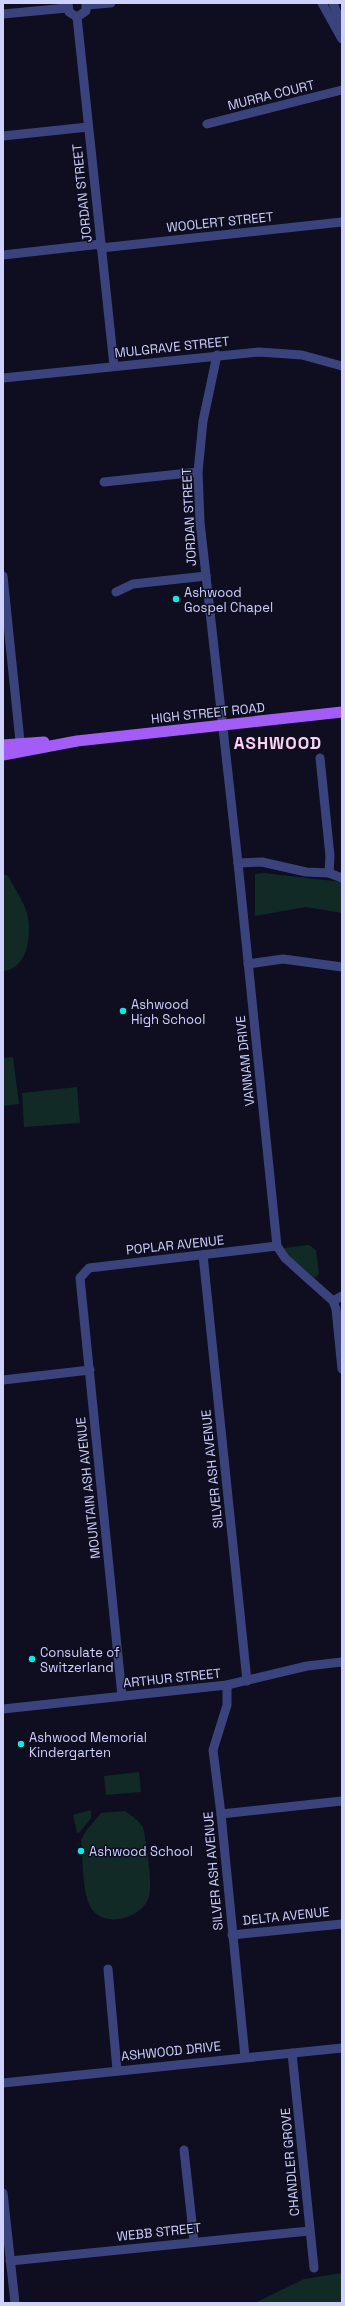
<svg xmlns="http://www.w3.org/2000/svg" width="345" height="2306" font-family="'Space Grotesk',sans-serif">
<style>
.green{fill:#112a25}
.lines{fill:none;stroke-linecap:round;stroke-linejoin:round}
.minor{stroke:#3b437d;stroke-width:9}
.major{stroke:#a45cf7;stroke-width:11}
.poi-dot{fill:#0cecde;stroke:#0e0e20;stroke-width:1.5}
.labels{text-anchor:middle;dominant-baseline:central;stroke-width:3;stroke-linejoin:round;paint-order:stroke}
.street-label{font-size:13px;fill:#cfd1fd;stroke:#0e0e20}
.poi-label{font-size:13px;fill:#cfd1fd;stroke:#0e0e20;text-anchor:start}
.district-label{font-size:17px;font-weight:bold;letter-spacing:1px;fill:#fdd1f4;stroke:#0e0e20}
</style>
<rect width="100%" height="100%" fill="#0e0e20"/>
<g class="green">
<polygon points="264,873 342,882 342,913 306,907 255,916 255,874"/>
<path d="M3,874L8,876C14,888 23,900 27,913C32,932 29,969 3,971Z"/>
<polygon points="13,1057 19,1104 3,1106 3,1058"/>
<polygon points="77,1087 80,1123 24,1127 22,1093"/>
<polygon points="309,1245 316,1250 319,1274 315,1278 288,1256 284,1248"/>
<polygon points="139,1772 141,1792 106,1795 104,1776"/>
<polygon points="91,1810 91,1818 80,1832 77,1833 73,1815"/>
<path d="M125,1811L137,1820L143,1827C146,1841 153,1884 149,1897C141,1920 100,1930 89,1904C82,1887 83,1858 81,1840L86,1831L101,1813Z"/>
<polygon points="342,2273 342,2303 255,2303 304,2279"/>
</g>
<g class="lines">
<g class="minor">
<polyline points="68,3 69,12 77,17 86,11 86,3"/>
<polyline points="322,3 342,39"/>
<polyline points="333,3 342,26"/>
<polyline points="87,5 111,3"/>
<polyline points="3,14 67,8"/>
<polyline points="77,17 114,366"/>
<polyline points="207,124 342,90"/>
<polyline points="3,136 88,127"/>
<polyline points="101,248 342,222"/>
<polyline points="3,255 101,244"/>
<polyline points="217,355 203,421 198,472 200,522 238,863 277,1246 285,1258 333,1301 336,1309 342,1369"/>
<polyline points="3,378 259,352 302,355 342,366"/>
<polyline points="104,482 198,472"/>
<polyline points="3,576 21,751"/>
<polyline points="116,592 133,584 206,576"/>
<polyline points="320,758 330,856 329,873"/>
<polyline points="238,863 262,862 306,872 329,873 342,878"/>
<polyline points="248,964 283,959 342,967"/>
<polyline points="203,1255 247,1681"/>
<polyline points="333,1301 342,1296"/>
<polyline points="3,1380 90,1370"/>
<polyline points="227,1685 227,1705 213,1750 221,1814 245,2057"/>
<polyline points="122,1696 80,1278 89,1268 277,1246"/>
<polyline points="3,1709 227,1685 307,1666 342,1662"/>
<polyline points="221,1814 342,1801"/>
<polyline points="232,1935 342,1924"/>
<polyline points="108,1969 117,2070"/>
<polyline points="292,2053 314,2268"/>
<polyline points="3,2083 342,2048"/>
<polyline points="184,2150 194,2241"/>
<polyline points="3,2193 15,2303"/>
<polyline points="10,2261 309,2231"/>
</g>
<g class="major">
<polyline points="3,745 44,742"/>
<polyline points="3,755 77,741 342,712"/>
</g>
</g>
<g class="poi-dot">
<circle cx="176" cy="599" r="4"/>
<circle cx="123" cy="1011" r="4"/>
<circle cx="32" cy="1659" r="4"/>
<circle cx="21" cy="1744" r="4"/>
<circle cx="81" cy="1851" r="4"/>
</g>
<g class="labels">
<g class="street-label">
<text transform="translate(271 95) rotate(-14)">MURRA COURT</text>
<text transform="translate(82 193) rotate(-96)">JORDAN STREET</text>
<text transform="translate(220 222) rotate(-6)">WOOLERT STREET</text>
<text transform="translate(172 347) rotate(-6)">MULGRAVE STREET</text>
<text transform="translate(189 517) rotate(-93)">JORDAN STREET</text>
<text transform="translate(208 713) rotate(-6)">HIGH STREET ROAD</text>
<text transform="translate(245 1061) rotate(-96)">VANNAM DRIVE</text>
<text transform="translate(175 1245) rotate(-6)">POPLAR AVENUE</text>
<text transform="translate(212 1469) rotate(-96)">SILVER ASH AVENUE</text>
<text transform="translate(88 1488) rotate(-96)">MOUNTAIN ASH AVENUE</text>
<text transform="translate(172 1678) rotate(-6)">ARTHUR STREET</text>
<text transform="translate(213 1871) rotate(-95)">SILVER ASH AVENUE</text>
<text transform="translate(286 1916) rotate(-6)">DELTA AVENUE</text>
<text transform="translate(171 2051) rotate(-6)">ASHWOOD DRIVE</text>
<text transform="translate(290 2162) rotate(-95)">CHANDLER GROVE</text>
<text transform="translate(159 2232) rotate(-6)">WEBB STREET</text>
</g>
<g class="poi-label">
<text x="184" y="592">Ashwood<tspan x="184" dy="15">Gospel Chapel</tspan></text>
<text x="131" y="1004">Ashwood<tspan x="131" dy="15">High School</tspan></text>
<text x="40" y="1652">Consulate of<tspan x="40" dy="15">Switzerland</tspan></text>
<text x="29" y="1737">Ashwood Memorial<tspan x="29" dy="15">Kindergarten</tspan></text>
<text x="89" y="1851">Ashwood School</text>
</g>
<g class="district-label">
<text x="278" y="743">ASHWOOD</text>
</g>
</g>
<rect width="345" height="2306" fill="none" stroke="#cfd1fd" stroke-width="8"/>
</svg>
